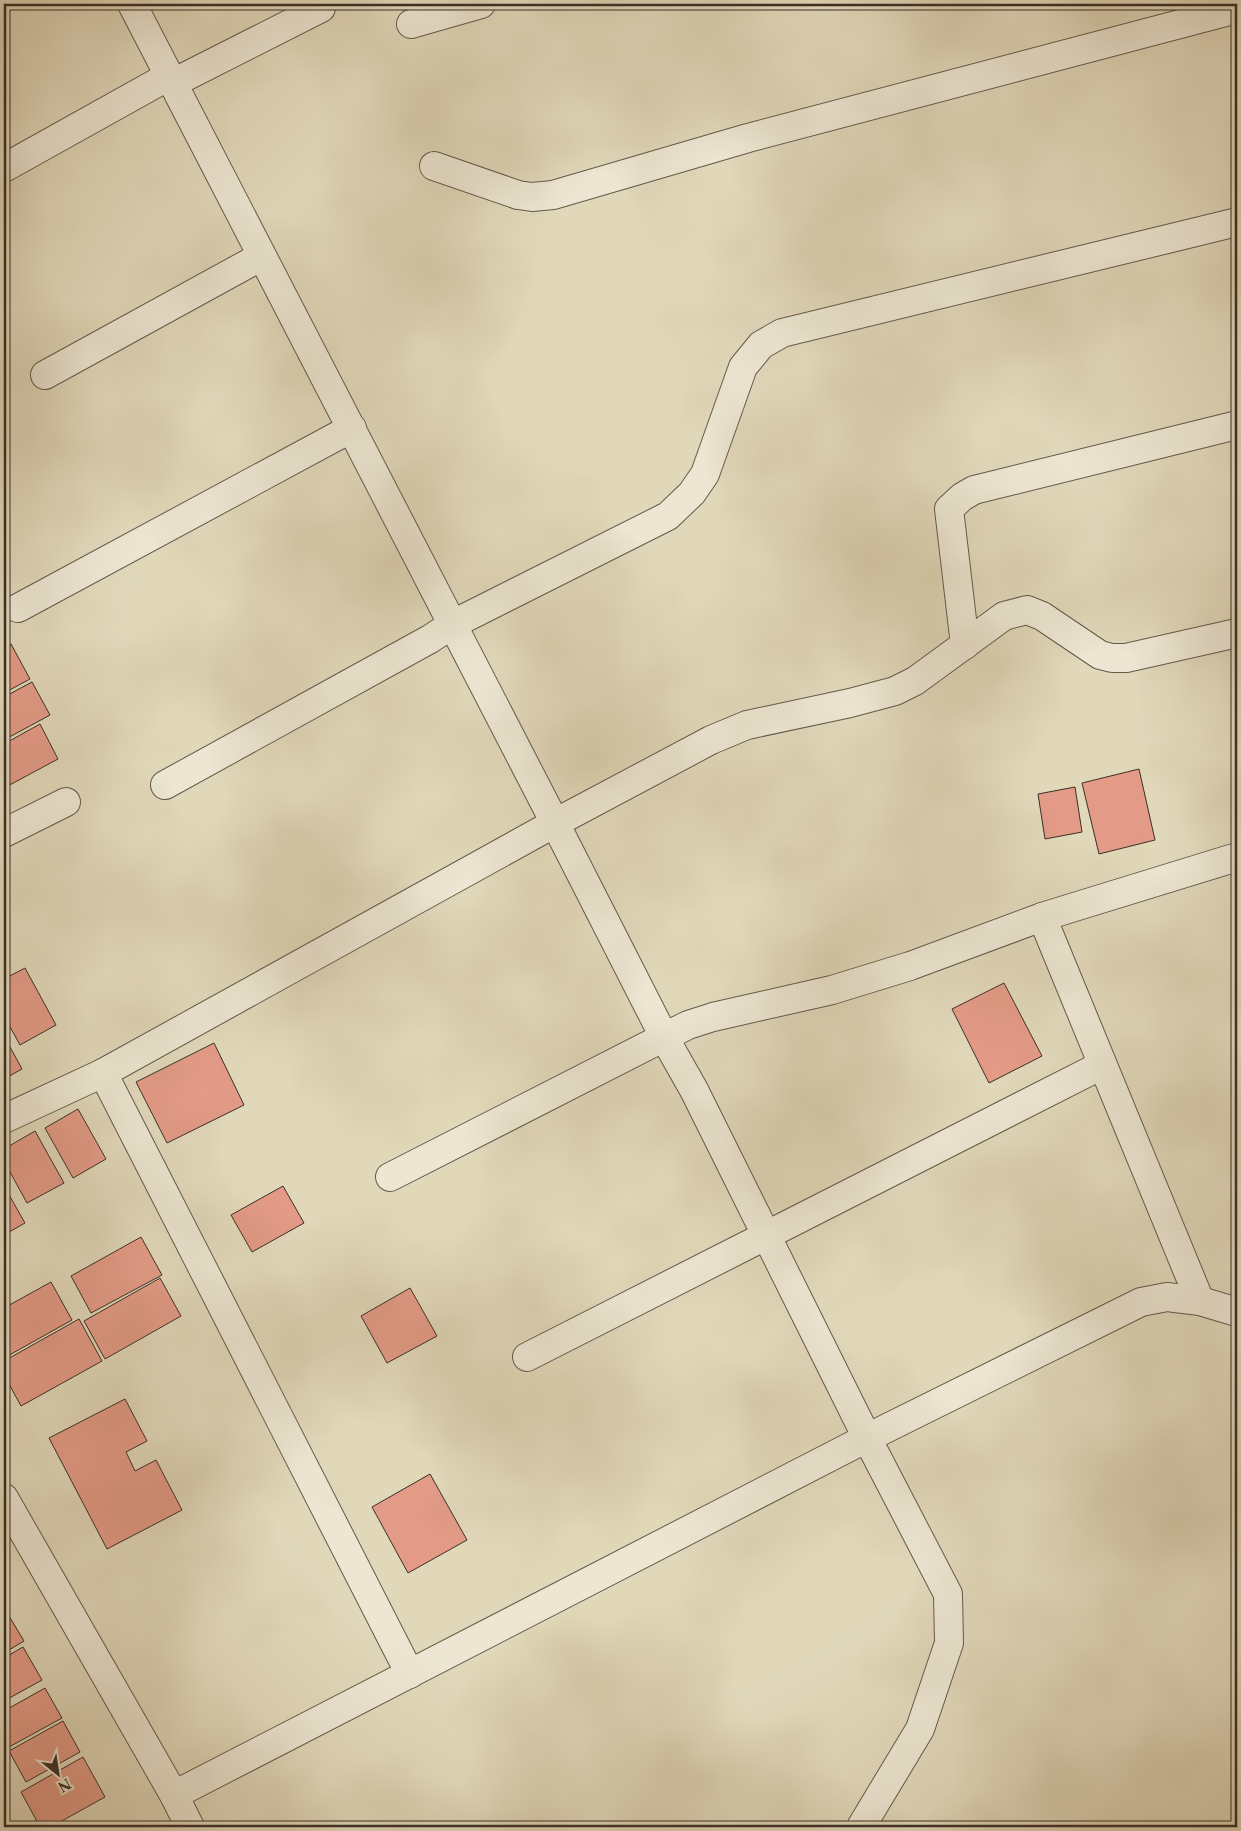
<svg xmlns="http://www.w3.org/2000/svg" width="1241" height="1831" font-family="'Libre Caslon Text',serif">
<style>
.building{fill:#e39b87;stroke:#3b2f27}
.lines{fill:none;stroke-linecap:round;stroke-linejoin:round}
.street-casing{stroke:#64594c;stroke-width:30}
.street{stroke:#ece6d2;stroke-width:28}
</style>
<rect width="100%" height="100%" fill="#e1d8ba"/>
<filter id="stains"><feTurbulence type="fractalNoise" baseFrequency=".004" numOctaves="4"/><feColorMatrix values="0 0 0 0 .2 0 0 0 0 .09 0 0 0 0 .02 0 0 0 .5 -.17"/></filter>
<radialGradient id="worn" r=".72"><stop offset=".6" stop-color="#630" stop-opacity="0"/><stop offset="1" stop-color="#630" stop-opacity=".3"/></radialGradient>
<g class="building">
<polygon points="11,644 30,679 4,693 4,648"/>
<polygon points="32,682 50,715 4,740 4,697"/>
<polygon points="40,724 58,759 4,788 4,744"/>
<polygon points="1139,769 1155,840 1099,854 1082,783"/>
<polygon points="1075,787 1082,832 1045,839 1038,794"/>
<polygon points="25,968 56,1025 20,1045 4,1016 4,979"/>
<polygon points="1004,983 1042,1056 989,1083 952,1009"/>
<polygon points="4,1036 22,1069 4,1079"/>
<polygon points="214,1043 244,1105 167,1143 136,1082"/>
<polygon points="78,1109 106,1159 73,1178 45,1128"/>
<polygon points="35,1131 64,1183 27,1203 4,1161 4,1149"/>
<polygon points="4,1186 25,1223 4,1235"/>
<polygon points="283,1186 304,1223 252,1252 231,1215"/>
<polygon points="141,1237 162,1275 91,1313 71,1276"/>
<polygon points="160,1278 181,1316 105,1359 84,1321"/>
<polygon points="51,1282 72,1320 4,1358 4,1308"/>
<polygon points="410,1288 437,1336 387,1363 361,1316"/>
<polygon points="79,1319 102,1361 21,1406 4,1375 4,1361"/>
<polygon points="125,1399 147,1441 126,1452 135,1471 156,1460 182,1510 107,1549 49,1438"/>
<polygon points="430,1474 467,1540 408,1573 372,1507"/>
<polygon points="6,1611 24,1641 4,1653 4,1612"/>
<polygon points="23,1647 42,1680 4,1701 4,1658"/>
<polygon points="45,1688 62,1718 9,1747 4,1739 4,1711"/>
<polygon points="63,1721 80,1752 26,1782 9,1751"/>
<polygon points="83,1757 105,1797 51,1827 40,1827 21,1792"/>
<polygon points="4,1813 12,1827 4,1827"/>
</g>
<g class="lines">
<g class="street-casing">
<g id="street">
<polyline points="132,4 555,823 664,1037 694,1090 867,1438 948,1594 949,1643 920,1729 861,1827"/>
<polyline points="411,24 481,4"/>
<polyline points="173,83 321,8"/>
<polyline points="434,166 518,195 532,197 553,195 748,138 1237,9"/>
<polyline points="4,168 169,76"/>
<polyline points="45,375 262,256"/>
<polyline points="18,608 352,428"/>
<polyline points="965,645 949,509 962,497 974,490 1237,425"/>
<polyline points="165,785 430,639 453,624 668,516 692,493 705,474 743,367 761,345 782,333 1237,222"/>
<polyline points="4,833 66,802"/>
<polyline points="1042,917 1200,1301"/>
<polyline points="103,1073 555,823 711,740 747,725 850,703 895,691 915,681 1004,616 1027,610 1042,616 1100,655 1112,658 1126,658 1237,633"/>
<polyline points="4,1119 103,1073 410,1674"/>
<polyline points="390,1177 688,1025 713,1017 832,990 910,966 1042,917 1237,857"/>
<polyline points="527,1357 1102,1065"/>
<polyline points="4,1498 174,1795 190,1827"/>
<polyline points="174,1795 867,1438 1141,1302 1167,1297 1200,1301 1237,1312"/>
</g>
</g>
<use href="#street" class="street"/>
</g>
<rect width="1241" height="1831" fill="none" stroke="#e1d8ba" stroke-width="20"/>
<rect x="5" y="5" width="1231" height="1821" fill="none" stroke="#3b2f27" stroke-width="2.5"/>
<rect x="10" y="10" width="1221" height="1811" fill="none" stroke="#3b2f27"/>
<g transform="translate(58 1774) rotate(150)" stroke="#ece6d2" stroke-width="4" paint-order="stroke">
<path d="M0-4L9 19L0 12L-9 19Z" fill="#3b2f27"/>
<text y="-8" font-size="14" font-weight="bold" text-anchor="middle" fill="#3b2f27">N</text>
</g>
<rect width="100%" height="100%" filter="url(#stains)"/>
<rect width="100%" height="100%" fill="url(#worn)"/>
</svg>
